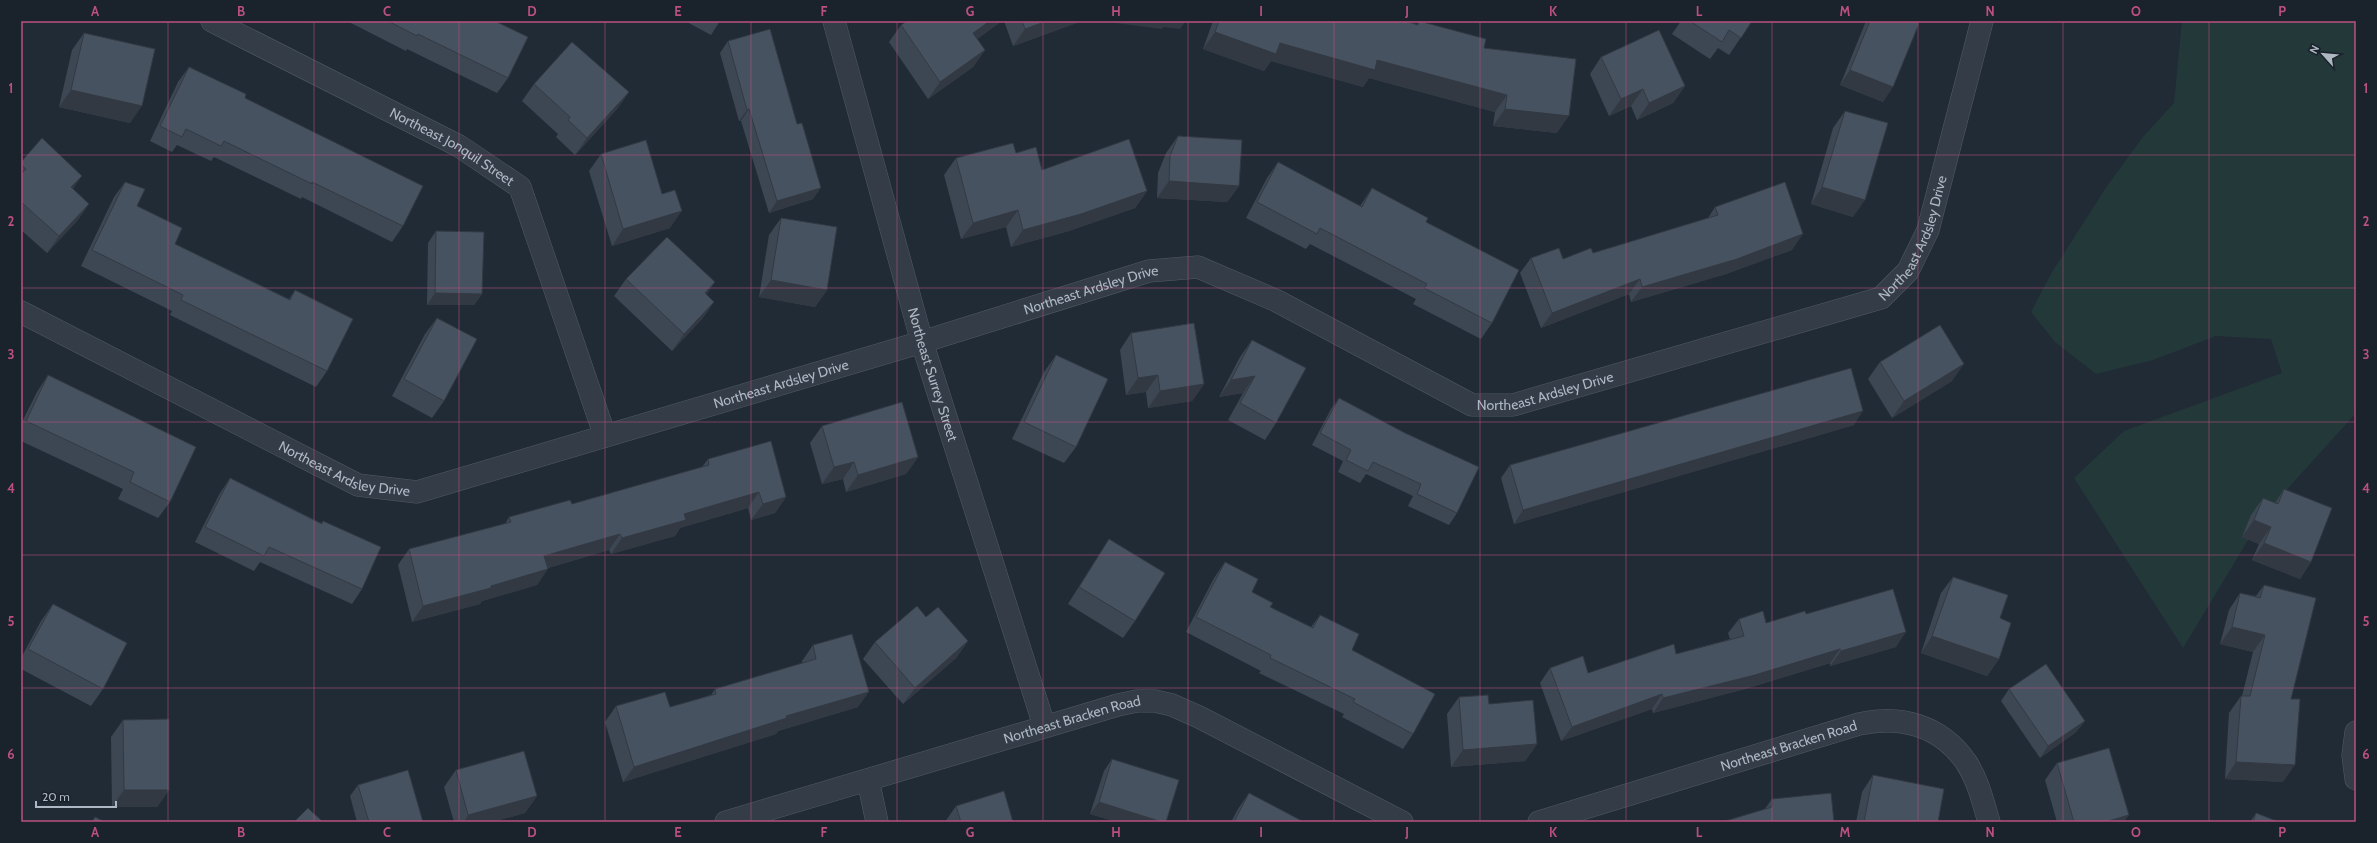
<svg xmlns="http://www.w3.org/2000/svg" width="2377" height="843" font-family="Cabin,sans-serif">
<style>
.green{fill:#233838}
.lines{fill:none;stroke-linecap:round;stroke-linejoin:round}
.minor-casing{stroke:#515a65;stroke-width:23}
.minor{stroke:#343d47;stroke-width:22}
.wall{fill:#3d4753}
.shaded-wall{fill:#323943}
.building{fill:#475260;stroke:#323943}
.grid{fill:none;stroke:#bb5080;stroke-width:1;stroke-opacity:0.55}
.labels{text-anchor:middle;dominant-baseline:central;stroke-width:3;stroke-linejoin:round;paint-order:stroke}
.street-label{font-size:14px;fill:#aeb7c4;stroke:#1a222b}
.neatline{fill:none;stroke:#bb5080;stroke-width:1.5}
.grid-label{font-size:13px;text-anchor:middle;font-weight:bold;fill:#bb5080}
</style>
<rect width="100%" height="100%" fill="#212b36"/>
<polygon class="green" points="2182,21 2356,21 2356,413 2262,517 2183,648 2074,478 2124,431 2282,373 2271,339 2216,336 2153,360 2096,374 2055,342 2031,312 2052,272 2107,186 2143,137 2174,103"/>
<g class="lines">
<g class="minor-casing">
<g id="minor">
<path id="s1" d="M212,21L459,146L520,187L605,436"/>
<path id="s2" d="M834,21L922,342L1044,725"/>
<path id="s3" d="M21,312L358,485L417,492L922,342L1149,271L1198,267L1277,301L1472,405H1513L1881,298L1908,271L1928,230L1982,21"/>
<polyline points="2356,732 2353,755 2356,779"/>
<polyline points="868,780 877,822"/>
<path id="s4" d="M726,822L1118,705L1137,701H1155L1172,705L1199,717L1402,822"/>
<path id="s5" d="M1539,822L1859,724C1901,715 1940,725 1966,762C1978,780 1983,802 1989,822"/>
</g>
</g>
<use href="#minor" class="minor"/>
</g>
<g class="wall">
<polygon points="347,21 495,21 508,78 497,93 407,49 406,51"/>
<polygon points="685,21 720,21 711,35"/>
<polygon points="1002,21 977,39 985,50 973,67 928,99 889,42 901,25"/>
<polygon points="1004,21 1082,21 1013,46"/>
<polygon points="1213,21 1405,21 1417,24 1419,21 1484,48 1557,133 1493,126 1495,112 1369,78 1363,87 1271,61 1264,71 1203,49"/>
<polygon points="1681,21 1752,21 1729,55 1718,48 1710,59 1672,34"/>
<polygon points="1866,21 1919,21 1883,102 1840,85"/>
<polygon points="84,33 130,123 59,107 72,50"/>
<polygon points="728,41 813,199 769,213 741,121 739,121 720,53"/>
<polygon points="1601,57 1685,86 1673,103 1637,120 1631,106 1609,116 1590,74"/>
<polygon points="189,67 245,98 403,226 392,242 302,197 301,199 214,157 211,161 177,145 172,152 150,141 178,82"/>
<polygon points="534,84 629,92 617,109 575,155 556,137 558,134 522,101"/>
<polygon points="1845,111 1853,217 1811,204 1833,128"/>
<polygon points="1178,136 1239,186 1227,202 1157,198 1158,173 1166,153"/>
<polygon points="1016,153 1042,170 1147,191 1135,208 1069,231 1011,247 1006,227 961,239 944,175 956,158"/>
<polygon points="601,154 670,228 612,246 589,171"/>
<polygon points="21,162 73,189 89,204 77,221 47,253 21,230"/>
<polygon points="1278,162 1360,206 1372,188 1426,222 1492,323 1481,339 1413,304 1416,299 1310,244 1306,249 1246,218 1267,178"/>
<polygon points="125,182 137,206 175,244 289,299 295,290 327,371 316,387 170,315 172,311 81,266 114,197"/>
<polygon points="1715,207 1792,250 1726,274 1631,302 1629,294 1541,328 1520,273 1531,258 1563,259 1593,253 1708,218"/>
<polygon points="781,218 827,290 815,307 759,297 769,235"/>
<polygon points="436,231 482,294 474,305 427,305 428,243"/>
<polygon points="626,279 707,295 714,302 702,319 672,351 614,296"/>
<polygon points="437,318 444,401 432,418 392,396 425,334"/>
<polygon points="1131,333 1204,384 1192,401 1148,408 1146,392 1126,395 1120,350"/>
<polygon points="1252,340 1276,423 1265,440 1228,420 1243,393 1219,397 1240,357"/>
<polygon points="1056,355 1076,447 1064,463 1012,439 1044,372"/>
<polygon points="1880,362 1952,381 1892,418 1868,379"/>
<polygon points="48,375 170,502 158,518 118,499 123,489 21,441 21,424 37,392"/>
<polygon points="1339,398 1457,513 1449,525 1408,506 1413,496 1366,474 1360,483 1338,472 1343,461 1312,445 1331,409"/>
<polygon points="1854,425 1514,524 1501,478 1510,465"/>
<polygon points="822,426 918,457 906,474 846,492 843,479 822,484 810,443"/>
<polygon points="708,459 786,497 775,513 751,520 748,508 680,528 675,536 611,554 609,550 548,568 537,585 482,601 480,604 412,622 398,565 409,549 505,524 509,517 572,504 702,467"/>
<polygon points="230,478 321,523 323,521 362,589 352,604 260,562 254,571 195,542 220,493"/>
<polygon points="2284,489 2311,562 2300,579 2252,560 2259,544 2242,537 2251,515 2263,498 2275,503"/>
<polygon points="1109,539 1135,621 1123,638 1068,604 1098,556"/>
<polygon points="1225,562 1252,592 1270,607 1311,627 1320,615 1352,650 1413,734 1403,749 1342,717 1344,714 1259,673 1261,671 1186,632 1214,578"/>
<polygon points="1953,577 2000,618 1999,659 1987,676 1921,653 1941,593"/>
<polygon points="2264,585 2291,699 2283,782 2225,779 2229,713 2241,696 2242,696 2253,652 2220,644 2229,610 2240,593 2256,596"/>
<polygon points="53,604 103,689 91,706 21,669 21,658 41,621"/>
<polygon points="1806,614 1896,647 1830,666 1830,663 1745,689 1653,713 1652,709 1561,741 1540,683 1550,668 1588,673 1676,654 1730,639 1728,633 1739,619 1766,623"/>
<polygon points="926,617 968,641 956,658 903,704 863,659 875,642"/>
<polygon points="813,645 858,707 778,731 776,734 623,782 605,722 616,706 670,707 711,695 715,689 802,663 802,661"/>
<polygon points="2009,689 2085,721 2076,732 2040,758 2001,701"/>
<polygon points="1459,697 1489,704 1537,744 1525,761 1451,767 1447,714"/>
<polygon points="123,720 169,790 157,807 112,807 111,737"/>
<polygon points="1112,759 1162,822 1117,822 1090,814 1104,771"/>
<polygon points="2057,763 2124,822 2057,822 2045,780"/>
<polygon points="456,770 537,796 525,813 492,822 454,822 444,787"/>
<polygon points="1873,775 1938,822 1856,822 1862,792"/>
<polygon points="358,785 423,822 357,822 350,796"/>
<polygon points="1249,793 1304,822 1231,822 1238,809"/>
<polygon points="1772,799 1834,822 1764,810"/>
<polygon points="956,806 1013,822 945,822"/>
<polygon points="2256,813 2279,822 2250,822"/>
</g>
<g class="shaded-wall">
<polygon points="990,21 1002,21 961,50 973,33"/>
<polygon points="1047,21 1082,21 1013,46 1025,29"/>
<polygon points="1109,21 1186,21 1180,29 1163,27 1162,29 1108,22"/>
<polygon points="1215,32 1377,60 1507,95 1495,112 1369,78 1363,87 1271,61 1264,71 1203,49"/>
<polygon points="985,50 973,67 928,99 940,82"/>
<polygon points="1850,70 1893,87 1883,102 1840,85"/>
<polygon points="1685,86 1673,103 1637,120 1649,103"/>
<polygon points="1643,89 1631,106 1609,116 1621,99"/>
<polygon points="71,90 142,106 130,123 59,107"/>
<polygon points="629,92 617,109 575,155 587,138"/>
<polygon points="749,109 741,121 739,121 747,110"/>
<polygon points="1505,109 1569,116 1557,133 1493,126"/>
<polygon points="82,176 70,193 71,187"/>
<polygon points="1169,181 1239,186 1227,202 1157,198"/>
<polygon points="1822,187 1865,200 1853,217 1811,204"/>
<polygon points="821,188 813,199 769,213 777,201"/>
<polygon points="1147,191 1135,208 1069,231 1011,247 1023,230"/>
<polygon points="89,204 77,221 47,253 59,236"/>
<polygon points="1018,210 1006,227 961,239 973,223"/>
<polygon points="682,211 670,228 612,246 623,229"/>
<polygon points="1803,234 1792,250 1726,274 1631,302 1642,287"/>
<polygon points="1640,279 1629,294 1541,328 1552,313"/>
<polygon points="771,280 827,290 815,307 759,297"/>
<polygon points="715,282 704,299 705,293"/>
<polygon points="435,293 482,294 474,305 427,305"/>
<polygon points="714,302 702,319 672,351 684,334"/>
<polygon points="1964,364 1952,381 1892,418 1904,401"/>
<polygon points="1158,375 1146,392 1126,395 1138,378"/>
<polygon points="1255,376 1243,393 1219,397 1231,380"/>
<polygon points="1204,384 1192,401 1148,408 1160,391"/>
<polygon points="1863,411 1854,425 1514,524 1523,510"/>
<polygon points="918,457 906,474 846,492 858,475"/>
<polygon points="854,462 843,479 822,484 834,467"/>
<polygon points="759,492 748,508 680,528 675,536 611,554 622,538 684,514"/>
<polygon points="786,497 775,513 751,520 763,504"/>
<polygon points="2254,520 2271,527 2259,544 2242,537"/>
<polygon points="620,534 609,550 533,572 544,556"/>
<polygon points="2264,543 2311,562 2300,579 2252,560"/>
<polygon points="548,569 537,585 482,601 480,604 412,622 423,606 491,586"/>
<polygon points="2232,627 2265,635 2253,652 2220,644"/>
<polygon points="1906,632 1896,647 1830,666 1841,651"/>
<polygon points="1932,636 1999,659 1987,676 1921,653"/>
<polygon points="968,641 956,658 903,704 915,688"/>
<polygon points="1840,649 1830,663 1745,689 1653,713 1663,698"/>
<polygon points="869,692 858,707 778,731 776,734 623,782 634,767 786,716"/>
<polygon points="1662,694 1652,709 1561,741 1572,727"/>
<polygon points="2085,721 2076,732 2040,758 2048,746"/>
<polygon points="1537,744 1525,761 1451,767 1463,750"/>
<polygon points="2236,762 2295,765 2283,782 2225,779"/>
<polygon points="124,790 169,790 157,807 112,807"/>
<polygon points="537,796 525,813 492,822 464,822 468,815"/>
<polygon points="1099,802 1162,822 1117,822 1090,814"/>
<polygon points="2129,815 2124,822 2105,822"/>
</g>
<g class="building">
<polygon points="388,21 495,21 528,37 508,78 418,34 417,36"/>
<polygon points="907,21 990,21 973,33 985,50 940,82 901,25"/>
<polygon points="1022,21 1047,21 1025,29"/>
<polygon points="1219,21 1405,21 1418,25 1419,21 1486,39 1484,48 1576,59 1569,116 1505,109 1507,95 1377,60 1375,70 1280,43 1276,54 1215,32"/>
<polygon points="1690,21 1752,21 1741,38 1729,30 1722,42"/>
<polygon points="1870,21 1919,21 1918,26 1893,87 1850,70"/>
<polygon points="770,29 797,124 802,123 821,188 777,201 749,109 747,110 728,41"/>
<polygon points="1659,30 1685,86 1649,103 1643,89 1621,99 1601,57"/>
<polygon points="84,33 155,49 142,106 71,90"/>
<polygon points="572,42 629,92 587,138 568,120 570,117 534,84"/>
<polygon points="189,67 246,94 245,98 423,186 403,226 312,182 312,184 224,141 221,146 186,129 182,137 160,126"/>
<polygon points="1845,111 1888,123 1865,200 1822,187"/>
<polygon points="1178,136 1242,140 1239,186 1169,181 1170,156"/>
<polygon points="42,138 82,176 71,187 89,204 59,236 21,202 21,174 26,169 21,165 21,162"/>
<polygon points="1129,139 1147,191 1081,214 1023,230 1018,210 973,223 956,158 1013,143 1016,153 1036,147 1042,170"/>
<polygon points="646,140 662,194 675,190 682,211 623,229 601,154"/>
<polygon points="1278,162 1362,207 1372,188 1428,218 1426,222 1519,270 1492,323 1424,288 1427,284 1320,228 1317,234 1257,202"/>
<polygon points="125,182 145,189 137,206 182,228 175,244 290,300 295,290 353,319 327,371 181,300 183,295 92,250"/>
<polygon points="1785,182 1803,234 1737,259 1642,287 1640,279 1552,313 1531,258 1559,248 1563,259 1591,248 1593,253 1718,215 1715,207"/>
<polygon points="781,218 837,227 827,290 771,280"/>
<polygon points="436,231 484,232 482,294 435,293"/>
<polygon points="667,237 715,282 705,293 714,302 684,334 626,279"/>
<polygon points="437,318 477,339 444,401 404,379"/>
<polygon points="1194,323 1204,384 1160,391 1158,375 1138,378 1131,333"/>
<polygon points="1940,325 1964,364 1904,401 1880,362"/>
<polygon points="1252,340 1306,368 1276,423 1240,403 1255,376 1231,380"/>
<polygon points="1056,355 1108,379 1076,447 1024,422"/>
<polygon points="1851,368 1863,411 1523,510 1510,465"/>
<polygon points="48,375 196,447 170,502 130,482 134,472 26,421"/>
<polygon points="1339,398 1405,433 1479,467 1457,513 1417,494 1421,484 1373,462 1368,471 1346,460 1351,450 1320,433"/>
<polygon points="902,402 918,457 858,475 854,462 834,467 822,426"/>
<polygon points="771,441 786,497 763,504 759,492 684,514 686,520 622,538 620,534 544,556 548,569 491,586 491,588 423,606 409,549 511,522 509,517 570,500 572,504 709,465 708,459"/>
<polygon points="230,478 322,524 323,521 381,547 362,589 269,547 264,556 205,527"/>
<polygon points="2284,489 2332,508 2311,562 2264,543 2271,527 2254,520 2263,498 2278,504"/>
<polygon points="1109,539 1165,573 1135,621 1079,587"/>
<polygon points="1225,562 1258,579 1252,592 1273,603 1270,607 1313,628 1320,615 1359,634 1352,650 1435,694 1413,734 1353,702 1355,699 1270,658 1271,655 1196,617"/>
<polygon points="1953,577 2008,595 2000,618 2011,623 1999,659 1932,636"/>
<polygon points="2264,585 2316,598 2291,699 2300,699 2295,765 2236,762 2241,696 2250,696 2265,635 2232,627 2240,593 2260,598"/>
<polygon points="1893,589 1906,632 1841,651 1840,649 1755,675 1663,698 1662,694 1572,727 1550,668 1583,656 1588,673 1674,644 1676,654 1744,636 1739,619 1763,611 1766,623 1805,611 1806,614"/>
<polygon points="53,604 127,643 103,689 28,649"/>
<polygon points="917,606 926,617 938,607 968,641 915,688 875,642"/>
<polygon points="852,634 869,692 786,716 787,718 634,767 616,706 665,692 670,707 716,694 715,689 816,659 813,645"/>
<polygon points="2046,664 2085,721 2048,746 2009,689"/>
<polygon points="1488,695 1489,704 1533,700 1537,744 1463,750 1459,697"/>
<polygon points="169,719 169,790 124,790 123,720"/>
<polygon points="2109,748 2129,815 2105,822 2074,822 2057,763"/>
<polygon points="524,751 537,796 468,815 456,770"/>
<polygon points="1112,759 1179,780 1166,822 1162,822 1099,802"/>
<polygon points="408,770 423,822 369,822 358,785"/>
<polygon points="1873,775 1944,789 1938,822 1864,822"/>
<polygon points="1004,791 1013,822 961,822 956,806"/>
<polygon points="1249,793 1304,822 1234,822"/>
<polygon points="1831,793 1834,822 1722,822 1772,807 1772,799"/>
<polygon points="308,808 323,822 294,822"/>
<polygon points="2256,813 2279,822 2253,822"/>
<polygon points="95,817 105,822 92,822"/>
</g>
<path class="grid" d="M168,21V822M314,21V822M459,21V822M605,21V822M751,21V822M897,21V822M1043,21V822M1188,21V822M1334,21V822M1480,21V822M1626,21V822M1772,21V822M1918,21V822M2063,21V822M2209,21V822M21,155H2356M21,288H2356M21,422H2356M21,555H2356M21,688H2356"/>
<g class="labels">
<g class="street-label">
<text stroke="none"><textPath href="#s1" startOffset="271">Northeast Jonquil Street</textPath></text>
<text stroke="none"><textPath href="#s3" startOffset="2053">Northeast Ardsley Drive</textPath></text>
<text stroke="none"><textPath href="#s3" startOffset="1142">Northeast Ardsley Drive</textPath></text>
<text stroke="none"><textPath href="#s2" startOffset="367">Northeast Surrey Street</textPath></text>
<text stroke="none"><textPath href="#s3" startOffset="818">Northeast Ardsley Drive</textPath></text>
<text stroke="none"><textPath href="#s3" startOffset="1634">Northeast Ardsley Drive</textPath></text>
<text stroke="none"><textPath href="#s3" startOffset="361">Northeast Ardsley Drive</textPath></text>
<text stroke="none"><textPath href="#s4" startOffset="361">Northeast Bracken Road</textPath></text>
<text stroke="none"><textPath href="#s5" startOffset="261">Northeast Bracken Road</textPath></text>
</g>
</g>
<rect width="2377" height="843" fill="none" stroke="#1a222b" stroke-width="44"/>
<g transform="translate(2323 54) rotate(297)" stroke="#1a222b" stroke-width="3" paint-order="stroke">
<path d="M0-3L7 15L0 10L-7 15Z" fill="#aeb7c4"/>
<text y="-6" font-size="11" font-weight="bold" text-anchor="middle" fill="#aeb7c4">N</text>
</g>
<path d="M36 801v6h80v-6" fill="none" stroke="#aeb7c4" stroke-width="2"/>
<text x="42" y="801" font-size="12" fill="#aeb7c4" stroke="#1a222b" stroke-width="3" paint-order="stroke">20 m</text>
<rect x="22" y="22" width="2333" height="799" class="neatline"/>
<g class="grid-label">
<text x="95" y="16">A</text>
<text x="241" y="16">B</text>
<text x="387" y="16">C</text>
<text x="532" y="16">D</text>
<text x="678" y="16">E</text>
<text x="824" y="16">F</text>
<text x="970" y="16">G</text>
<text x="1116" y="16">H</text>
<text x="1261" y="16">I</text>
<text x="1407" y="16">J</text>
<text x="1553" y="16">K</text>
<text x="1699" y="16">L</text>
<text x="1845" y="16">M</text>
<text x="1990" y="16">N</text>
<text x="2136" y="16">O</text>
<text x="2282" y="16">P</text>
<text x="11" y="93">1</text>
<text x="2366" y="93">1</text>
<text x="11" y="226">2</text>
<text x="2366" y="226">2</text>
<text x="11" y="359">3</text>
<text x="2366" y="359">3</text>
<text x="11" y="493">4</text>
<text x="2366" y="493">4</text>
<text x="11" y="626">5</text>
<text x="2366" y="626">5</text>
<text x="11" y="759">6</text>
<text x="2366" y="759">6</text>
<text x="95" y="837">A</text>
<text x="241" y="837">B</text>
<text x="387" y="837">C</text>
<text x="532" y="837">D</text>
<text x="678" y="837">E</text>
<text x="824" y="837">F</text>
<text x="970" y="837">G</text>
<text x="1116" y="837">H</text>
<text x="1261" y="837">I</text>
<text x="1407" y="837">J</text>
<text x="1553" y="837">K</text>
<text x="1699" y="837">L</text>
<text x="1845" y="837">M</text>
<text x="1990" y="837">N</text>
<text x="2136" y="837">O</text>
<text x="2282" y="837">P</text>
</g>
</svg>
